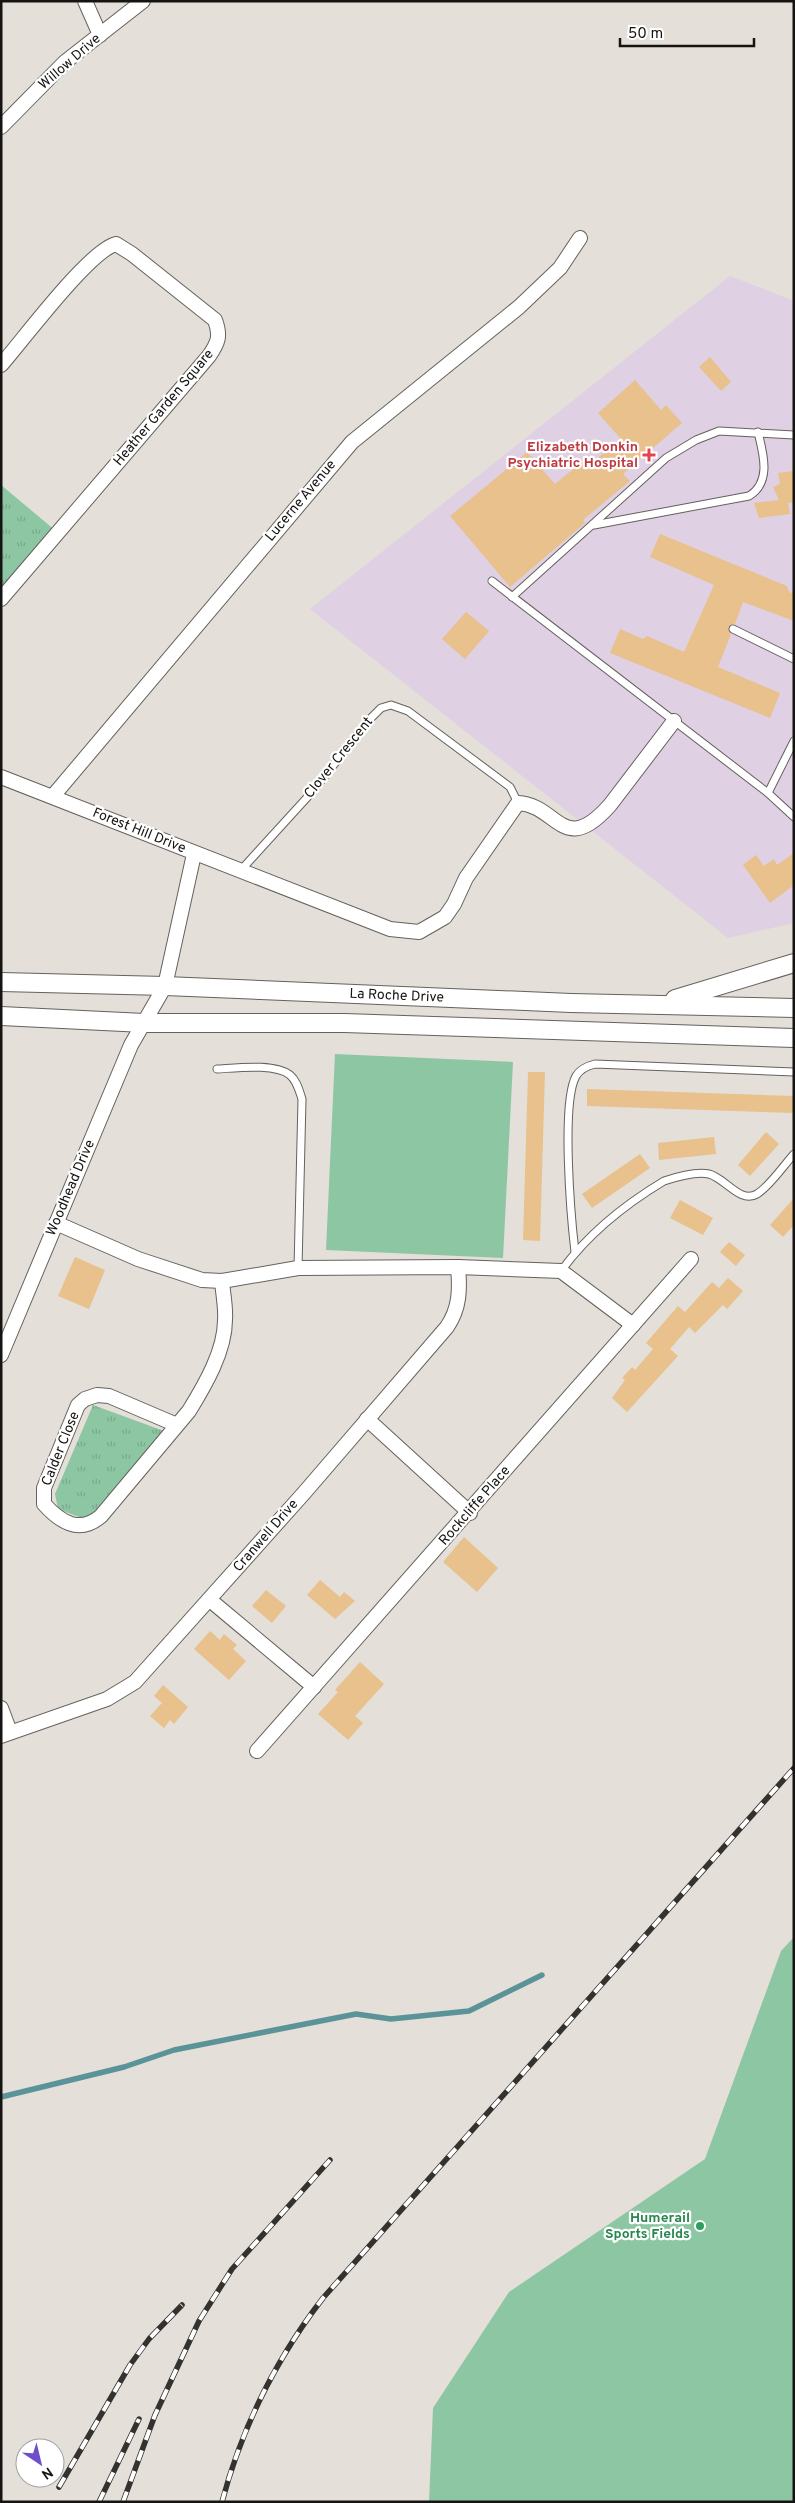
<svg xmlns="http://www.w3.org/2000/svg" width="795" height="2503" font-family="Overpass,sans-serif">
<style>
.medical{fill:#dfd0e3}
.grass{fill:#8dc6a3}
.park{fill:url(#park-tufts)}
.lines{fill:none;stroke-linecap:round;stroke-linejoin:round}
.stream{stroke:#5b9498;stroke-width:5.5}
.building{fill:#e8c18c}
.service-casing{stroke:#65615c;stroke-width:9}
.minor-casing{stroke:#65615c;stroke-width:16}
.tertiary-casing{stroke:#65615c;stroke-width:20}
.service{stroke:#fff;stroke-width:7}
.minor{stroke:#fff;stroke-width:14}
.tertiary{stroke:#fff;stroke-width:18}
.rail-casing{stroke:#34322f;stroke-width:5.5}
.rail{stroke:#fff;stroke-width:4;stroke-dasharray:11;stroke-linecap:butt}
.health-dot{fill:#e0444e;stroke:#fff;stroke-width:2}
.leisure-dot{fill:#2e9e5b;stroke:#fff;stroke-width:2}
.labels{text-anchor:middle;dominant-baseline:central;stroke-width:4.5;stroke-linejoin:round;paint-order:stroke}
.street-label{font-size:14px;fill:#161412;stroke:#fff}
.health-label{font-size:14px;font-weight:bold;fill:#be3a42;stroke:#fff;text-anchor:end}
.leisure-label{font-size:14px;font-weight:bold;fill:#27864d;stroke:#fff;text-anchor:end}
</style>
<defs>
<pattern id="park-tufts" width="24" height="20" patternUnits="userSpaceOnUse" patternTransform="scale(1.25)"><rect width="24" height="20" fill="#8dc6a3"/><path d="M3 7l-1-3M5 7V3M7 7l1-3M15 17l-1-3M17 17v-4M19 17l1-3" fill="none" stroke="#79a98b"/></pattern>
</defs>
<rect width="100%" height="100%" fill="#e4dfd9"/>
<polygon class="medical" points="730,276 794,301 794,923 728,938 310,609"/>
<g class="grass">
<polygon points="335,1054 513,1062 503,1258 326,1250"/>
<polygon points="794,1937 794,2502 429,2502 433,2408 509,2292 705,2159 781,1951"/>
</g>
<g class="park">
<polygon points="1,485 56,531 1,593"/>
<polygon points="93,1405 164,1431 87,1520 58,1509 55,1494"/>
</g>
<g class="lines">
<polyline class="stream" points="1,2097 124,2067 174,2050 356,2014 391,2019 469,2011 542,1975"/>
</g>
<g class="building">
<polygon points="710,357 731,382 721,391 699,367"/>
<polygon points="635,380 661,410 666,405 682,423 623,474 630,481 583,520 585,523 510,587 450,516 527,452 555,484 588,457 593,462 621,439 598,413"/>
<polygon points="794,471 794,502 788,503 790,514 759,518 754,503 779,500 773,487 780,484 778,473"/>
<polygon points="660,534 787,586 789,592 794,594 794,621 743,602 735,624 728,627 731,634 718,667 780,693 770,718 610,653 620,629 643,639 647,636 684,652 714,585 650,557"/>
<polygon points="466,612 489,631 465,659 442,639"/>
<polygon points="794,853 794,885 770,903 743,865 756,855 764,866 774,859 777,865"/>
<polygon points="528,1072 545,1072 540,1241 523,1240"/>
<polygon points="587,1089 794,1096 794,1113 587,1106"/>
<polygon points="766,1132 779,1144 750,1176 738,1165"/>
<polygon points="714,1137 716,1154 659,1160 658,1143"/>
<polygon points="640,1154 650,1168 592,1208 582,1194"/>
<polygon points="794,1198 794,1225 783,1237 770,1225"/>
<polygon points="680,1200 713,1218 703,1235 670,1218"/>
<polygon points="729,1242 745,1255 736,1266 720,1252"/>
<polygon points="75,1257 105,1270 89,1309 58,1296"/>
<polygon points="728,1278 743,1291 727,1309 723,1305 695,1333 689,1327 670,1349 678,1356 627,1412 612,1398 625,1380 622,1378 632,1367 635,1370 653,1349 646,1343 678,1306 685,1312 712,1282 719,1288"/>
<polygon points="464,1537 498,1568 477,1592 443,1562"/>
<polygon points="320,1580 340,1597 344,1592 355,1601 335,1619 307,1595"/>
<polygon points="266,1590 286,1606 272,1623 252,1606"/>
<polygon points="210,1631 220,1640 224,1634 237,1645 233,1649 246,1661 229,1680 194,1649"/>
<polygon points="360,1662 384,1684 355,1716 363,1723 348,1740 318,1714 338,1692 335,1690"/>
<polygon points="163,1685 188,1707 174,1724 170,1720 164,1728 150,1716 162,1703 154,1696"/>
</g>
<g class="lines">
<g class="service-casing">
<g id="service">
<path d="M594,525L749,496C772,482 763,453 758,432"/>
<polyline points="492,581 768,793 794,817"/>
<polyline points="512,597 666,458 696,440 719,431 794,435"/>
<polyline points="733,629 794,659"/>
<polyline points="768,793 794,741"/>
<polyline points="241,870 313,791 368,721 381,708 391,705 408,711 510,787 518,803"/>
<path d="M217,1069C236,1068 275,1063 290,1075C297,1081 299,1090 302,1099L298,1268"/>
<path d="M575,1252C571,1218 561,1103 576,1076C580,1069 587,1066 595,1064L794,1072"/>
<path d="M561,1271C588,1234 624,1205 664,1181C676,1177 696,1171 709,1174C725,1178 740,1204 757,1194C771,1185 783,1166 794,1154"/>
</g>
</g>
<g class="minor-casing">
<g id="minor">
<polyline points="85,1 100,35"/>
<polyline points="1,127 65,62 143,1"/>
<path d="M1,365C23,340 89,251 116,244L132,254L215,320C221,336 218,343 209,356L1,599"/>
<path d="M1,777L390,929L419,932L445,917L454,904L466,878L518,803C558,805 563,858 610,805L674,721"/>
<polyline points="53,796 352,442 519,307 560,268 580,238"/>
<polyline points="56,1223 138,1259 202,1280 222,1281 298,1268 458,1267 561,1271 633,1325"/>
<polyline points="1,1355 131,1045 165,986 194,854"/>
<polyline points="367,1419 470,1513"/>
<path d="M177,1425L109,1396L97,1395L85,1399L78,1405L44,1488V1504C61,1523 80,1534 101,1516L189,1411C205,1385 225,1351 225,1320C226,1308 223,1294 222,1281"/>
<polyline points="210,1600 314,1687"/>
<polyline points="1,1708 10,1732"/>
<path d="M1,1736L107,1699L135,1682L304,1493L447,1327C460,1308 460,1289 458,1267"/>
<polyline points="257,1751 691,1259"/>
</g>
</g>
<g class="tertiary-casing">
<g id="tertiary">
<path id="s1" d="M1,982L165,986L571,1003L794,1008"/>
<polyline points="675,999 794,963"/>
<polyline points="1,1016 144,1023 344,1023 794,1038"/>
</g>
</g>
<use href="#service" class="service"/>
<use href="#minor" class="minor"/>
<use href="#tertiary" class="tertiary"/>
<g class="rail-casing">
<g id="rail">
<polyline points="59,2487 130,2365 149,2339 182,2305"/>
<polyline points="99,2502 139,2419"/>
<polyline points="123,2502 155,2415 199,2321 232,2269 330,2160"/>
<path d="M222,2502C242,2427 276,2359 323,2298L794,1768"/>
</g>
</g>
<use href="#rail" class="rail"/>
</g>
<path class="health-dot" d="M646.5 447.5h5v5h5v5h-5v5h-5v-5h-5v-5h5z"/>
<circle class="leisure-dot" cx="700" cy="2226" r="5"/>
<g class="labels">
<g class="street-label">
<text transform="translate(70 62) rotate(-41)">Willow Drive</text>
<text transform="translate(164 408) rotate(-50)">Heather Garden Square</text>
<text transform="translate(301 501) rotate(-50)">Lucerne Avenue</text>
<text transform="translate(339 758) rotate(-51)">Clover Crescent</text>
<text transform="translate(139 831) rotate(22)">Forest Hill Drive</text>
<text stroke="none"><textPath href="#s1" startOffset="396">La Roche Drive</textPath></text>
<text transform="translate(71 1188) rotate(-67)">Woodhead Drive</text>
<text transform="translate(61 1449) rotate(-68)">Calder Close</text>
<text transform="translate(475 1506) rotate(-49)">Rockcliffe Place</text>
<text transform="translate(266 1536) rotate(-49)">Cranwell Drive</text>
</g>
<g class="health-label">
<text x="638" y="447">Elizabeth Donkin<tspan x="638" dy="16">Psychiatric Hospital</tspan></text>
</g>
<g class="leisure-label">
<text x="690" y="2218">Humerail<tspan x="690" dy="16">Sports Fields</tspan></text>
</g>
</g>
<rect width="795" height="2503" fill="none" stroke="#161412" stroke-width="5"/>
<g transform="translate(40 2463) rotate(145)"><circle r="24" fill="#ffffff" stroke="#a2a1a0"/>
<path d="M0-4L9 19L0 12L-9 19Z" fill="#6f4fc9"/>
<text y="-8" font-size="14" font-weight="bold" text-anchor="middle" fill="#161412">N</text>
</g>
<path d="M620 38v8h134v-8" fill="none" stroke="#161412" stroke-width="2.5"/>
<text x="628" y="38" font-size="15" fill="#161412" stroke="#ffffff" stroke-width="4" paint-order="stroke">50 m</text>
</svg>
